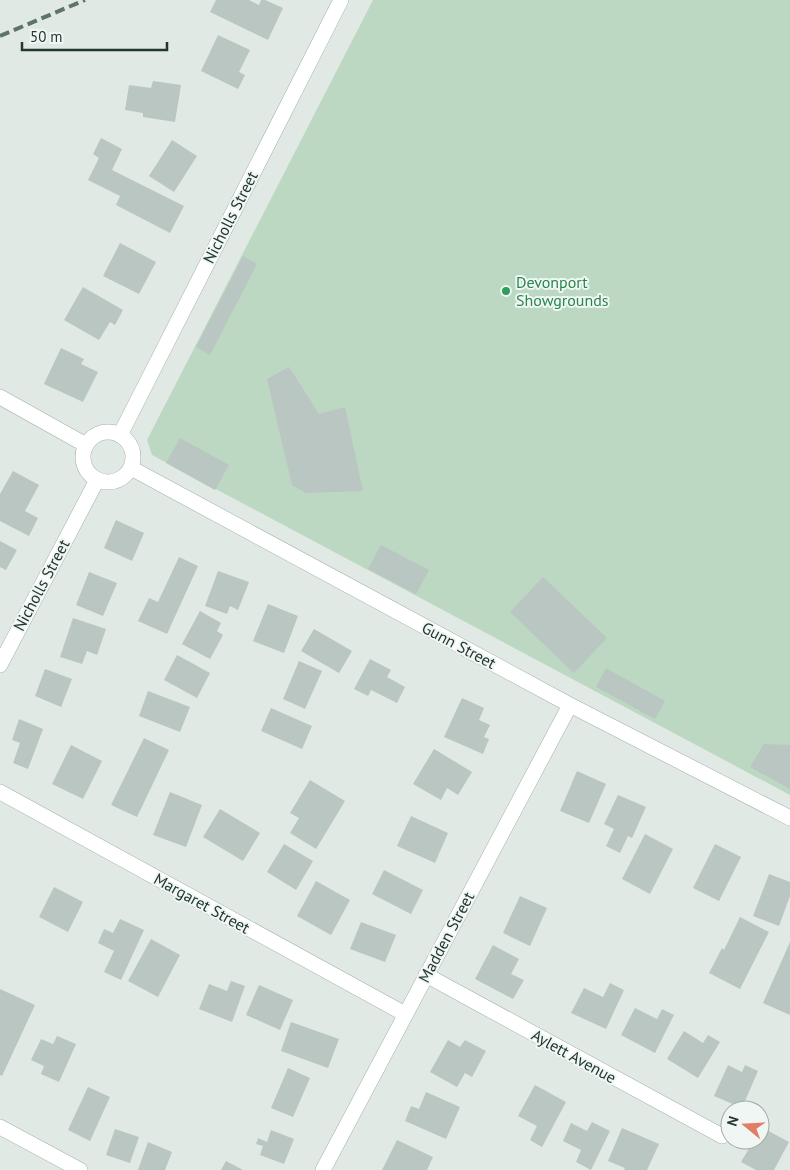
<svg xmlns="http://www.w3.org/2000/svg" width="790" height="1170" font-family="'PT Sans',sans-serif">
<style>
.green{fill:#bcd8c2}
.building{fill:#b9c6c1}
.lines{fill:none;stroke-linecap:round;stroke-linejoin:round}
.minor-casing{stroke:#a4b0ab;stroke-width:16}
.tertiary-casing{stroke:#a4b0ab;stroke-width:16}
.minor{stroke:#fff;stroke-width:15}
.tertiary{stroke:#fff;stroke-width:15}
.rail{stroke:#5e736c;stroke-width:4;stroke-dasharray:10 5;stroke-linecap:butt}
.leisure-dot{fill:#2e9e5b;stroke:#f0f6f3;stroke-width:2}
.labels{text-anchor:middle;dominant-baseline:central;stroke-width:4;stroke-linejoin:round;paint-order:stroke}
.street-label{font-size:16px;fill:#233731;stroke:#f0f6f3}
.leisure-label{font-size:16px;fill:#27864d;stroke:#f0f6f3;text-anchor:start}
</style>
<rect width="100%" height="100%" fill="#e1e9e5"/>
<polygon class="green" points="373,0 790,0 790,795 152,455 147,440"/>
<g class="building">
<polygon points="216,0 249,0 259,5 261,0 265,0 283,8 268,40 210,12"/>
<polygon points="218,35 250,50 239,72 245,75 238,89 201,71"/>
<polygon points="153,81 181,85 175,122 143,117 143,113 125,110 129,85 151,88"/>
<polygon points="101,138 122,149 112,170 184,206 170,233 116,205 120,196 88,180 99,158 93,154"/>
<polygon points="172,140 197,156 174,192 149,176"/>
<polygon points="120,243 156,262 139,294 103,276"/>
<polygon points="243,256 257,264 210,355 196,347"/>
<polygon points="83,287 123,310 115,325 110,322 99,340 64,320"/>
<polygon points="61,348 84,359 81,364 98,372 83,402 44,384"/>
<polygon points="289,367 319,414 345,407 363,491 306,493 292,485 267,379"/>
<polygon points="180,438 229,465 215,490 166,463"/>
<polygon points="13,471 39,485 25,511 38,518 29,536 0,521 0,494"/>
<polygon points="116,520 144,533 132,561 104,548"/>
<polygon points="0,541 17,550 6,570 0,567"/>
<polygon points="381,545 429,570 416,594 368,569"/>
<polygon points="179,557 198,566 167,634 138,621 149,598 158,602"/>
<polygon points="218,571 249,582 238,610 230,606 227,614 205,606"/>
<polygon points="89,572 117,583 103,616 76,605"/>
<polygon points="543,577 607,638 574,673 510,612"/>
<polygon points="268,604 298,616 284,653 253,641"/>
<polygon points="200,611 221,623 217,631 223,635 210,659 182,644"/>
<polygon points="73,618 106,629 97,655 87,651 82,664 60,657"/>
<polygon points="314,629 352,651 339,673 301,651"/>
<polygon points="177,655 210,673 197,698 164,680"/>
<polygon points="370,659 391,670 387,677 405,687 397,703 371,690 368,696 354,689"/>
<polygon points="299,661 322,671 305,709 283,699"/>
<polygon points="606,668 665,701 655,719 596,687"/>
<polygon points="45,669 72,679 61,707 35,696"/>
<polygon points="148,691 190,707 180,732 139,716"/>
<polygon points="462,698 484,708 479,720 490,725 484,737 489,739 483,754 444,737"/>
<polygon points="271,708 312,726 302,749 261,731"/>
<polygon points="19,719 43,729 28,769 13,763 20,743 12,740"/>
<polygon points="144,738 169,750 137,817 111,805"/>
<polygon points="764,744 790,745 790,789 750,767"/>
<polygon points="71,745 102,761 83,799 52,784"/>
<polygon points="434,749 472,772 458,795 447,788 441,800 413,784"/>
<polygon points="577,771 606,784 589,823 560,811"/>
<polygon points="310,780 345,801 316,849 290,833 299,818 290,813"/>
<polygon points="170,792 202,805 186,847 153,835"/>
<polygon points="618,795 646,807 632,838 628,836 620,853 606,846 614,829 604,824"/>
<polygon points="220,809 260,833 243,861 203,837"/>
<polygon points="411,816 448,833 435,863 397,846"/>
<polygon points="645,834 673,849 650,894 622,879"/>
<polygon points="284,844 313,861 296,890 267,872"/>
<polygon points="715,844 741,857 719,901 693,888"/>
<polygon points="384,870 423,890 411,914 372,894"/>
<polygon points="769,874 790,882 790,896 779,926 753,916"/>
<polygon points="316,881 350,900 331,935 297,916"/>
<polygon points="54,887 83,902 68,932 39,917"/>
<polygon points="520,896 547,908 530,946 503,933"/>
<polygon points="740,917 769,932 740,989 709,973 722,948 724,950"/>
<polygon points="120,919 144,930 121,980 104,972 114,951 98,943 104,929 113,933"/>
<polygon points="361,922 396,935 385,962 350,949"/>
<polygon points="151,939 180,955 158,997 128,981"/>
<polygon points="790,942 790,1015 763,1003"/>
<polygon points="493,945 519,959 511,974 524,980 513,999 475,979"/>
<polygon points="231,981 245,986 232,1022 199,1009 209,984 227,991"/>
<polygon points="610,983 624,990 606,1029 571,1013 584,988 603,997"/>
<polygon points="259,985 293,1000 280,1030 246,1015"/>
<polygon points="0,989 35,1005 2,1076 0,1075"/>
<polygon points="635,1008 657,1019 662,1009 674,1015 655,1053 621,1035"/>
<polygon points="291,1022 339,1039 328,1068 281,1051"/>
<polygon points="684,1031 703,1043 708,1035 720,1042 698,1078 667,1059"/>
<polygon points="57,1036 76,1044 59,1082 41,1074 44,1066 31,1060 41,1039 53,1044"/>
<polygon points="448,1040 460,1047 465,1040 486,1051 472,1077 465,1073 457,1087 430,1072"/>
<polygon points="728,1065 742,1072 745,1065 758,1071 742,1108 714,1096"/>
<polygon points="288,1068 310,1078 293,1117 271,1108"/>
<polygon points="535,1085 566,1102 542,1147 530,1140 537,1126 518,1116"/>
<polygon points="88,1087 110,1097 90,1141 68,1130"/>
<polygon points="426,1092 460,1107 446,1139 405,1121 411,1106 419,1109"/>
<polygon points="592,1122 610,1131 591,1170 576,1162 581,1150 563,1141 571,1123 587,1131"/>
<polygon points="761,1127 789,1142 774,1170 756,1170 741,1162 754,1140 760,1140"/>
<polygon points="622,1128 659,1144 647,1170 624,1170 625,1168 608,1161"/>
<polygon points="115,1129 139,1137 130,1163 106,1155"/>
<polygon points="271,1130 294,1139 284,1164 260,1155 263,1146 256,1144 258,1138 267,1142"/>
<polygon points="397,1140 433,1157 427,1170 382,1170"/>
<polygon points="148,1142 172,1152 165,1170 138,1170"/>
<polygon points="226,1161 243,1170 221,1170"/>
</g>
<g class="lines">
<g class="minor-casing">
<g id="minor">
<polyline points="0,397 86,445"/>
<polyline points="131,468 570,705 790,818"/>
<polyline points="0,792 405,1014"/>
<polyline points="426,975 722,1136"/>
<polyline points="323,1170 570,705"/>
</g>
</g>
<g class="tertiary-casing">
<g id="tertiary">
<circle cx="108" cy="457" r="25"/>
<polyline points="120,435 341,0"/>
<polyline points="0,665 97,480"/>
<polyline points="0,1127 80,1170"/>
</g>
</g>
<use href="#minor" class="minor"/>
<use href="#tertiary" class="tertiary"/>
<polyline class="rail" points="0,36 85,0"/>
</g>
<circle class="leisure-dot" cx="506" cy="291" r="5"/>
<g class="labels">
<g class="street-label">
<text transform="translate(230 217) rotate(-63)">Nicholls Street</text>
<text transform="translate(41 585) rotate(-62)">Nicholls Street</text>
<text transform="translate(459 645) rotate(28)">Gunn Street</text>
<text transform="translate(202 903) rotate(29)">Margaret Street</text>
<text transform="translate(446 937) rotate(-62)">Madden Street</text>
<text transform="translate(574 1056) rotate(29)">Aylett Avenue</text>
</g>
<g class="leisure-label">
<text x="516" y="282">Devonport<tspan x="516" dy="18">Showgrounds</tspan></text>
</g>
</g>
<g transform="translate(745 1125) rotate(288)"><circle r="24" fill="#f0f6f3" stroke="#9eaaa5"/>
<path d="M0-4L9 19L0 12L-9 19Z" fill="#e07e68"/>
<text y="-8" font-size="14" font-weight="bold" text-anchor="middle" fill="#233731">N</text>
</g>
<path d="M22 42v8h145v-8" fill="none" stroke="#233731" stroke-width="2.5"/>
<text x="30" y="42" font-size="15" fill="#233731" stroke="#f0f6f3" stroke-width="4" paint-order="stroke">50 m</text>
</svg>
